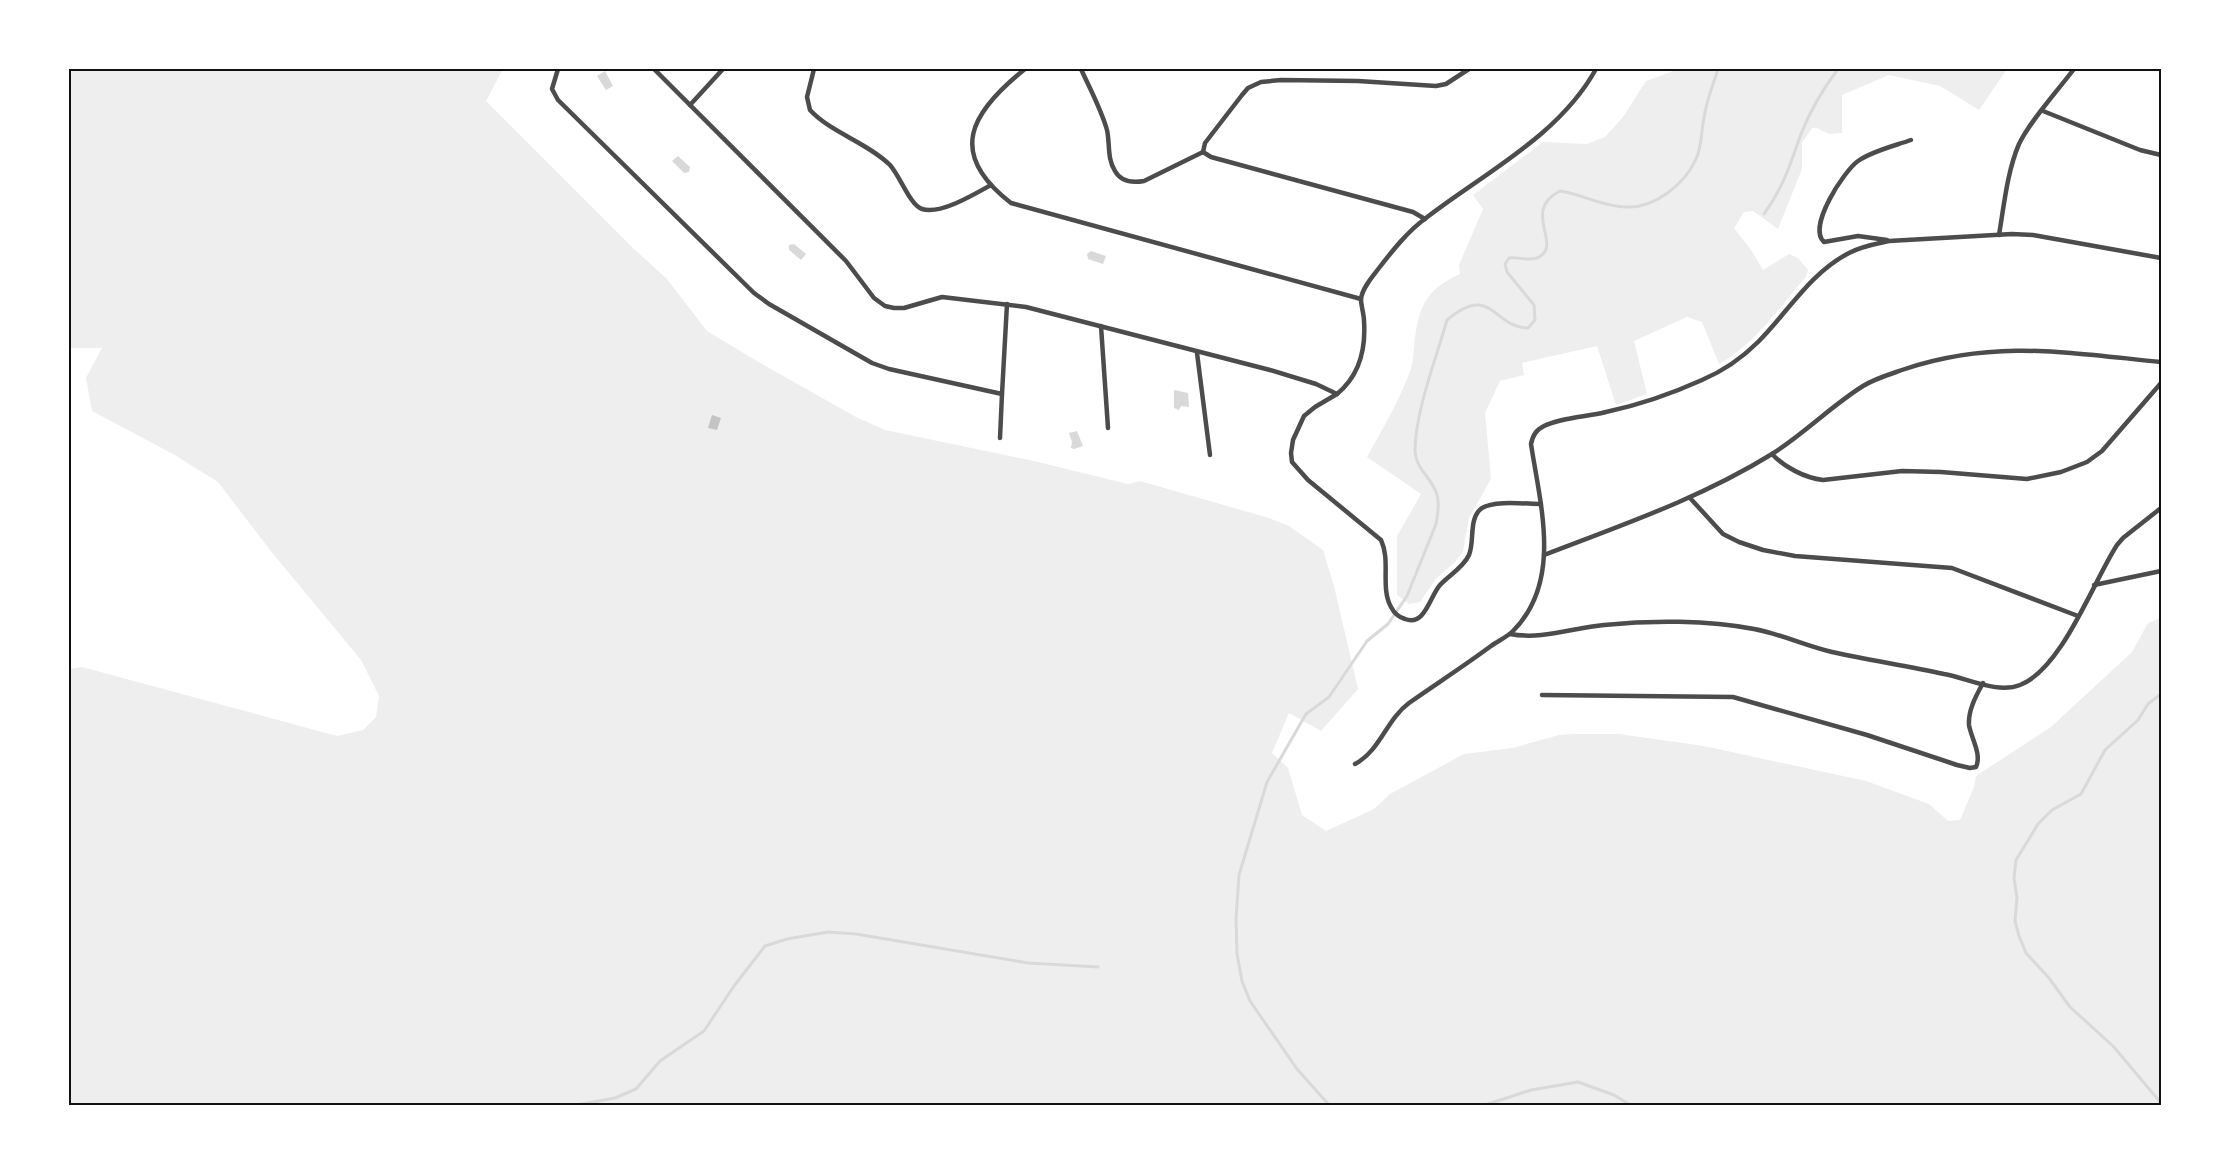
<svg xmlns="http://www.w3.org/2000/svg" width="2230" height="1175" font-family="Spectral,serif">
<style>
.green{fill:#eee}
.water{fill:#d9d9d9}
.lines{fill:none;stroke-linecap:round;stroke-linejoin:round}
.stream{stroke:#d9d9d9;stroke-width:3}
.building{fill:#c4c4c4}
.minor{stroke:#4c4c4c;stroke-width:4.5}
.neatline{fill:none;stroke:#111;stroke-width:2}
</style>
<rect width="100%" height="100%" fill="#fff"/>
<g class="green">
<polygon points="69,69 503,69 486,101 634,249 667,279 707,331 755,360 856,417 885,430 1034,461 1128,484 1140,481 1269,518 1289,526 1323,550 1334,586 1358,689 1321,731 1289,713 1272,753 1288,768 1302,815 1326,831 1374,809 1390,794 1464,754 1512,748 1559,735 1574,734 1619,734 1704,746 1866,781 1929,804 1948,821 1960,820 1974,787 1976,776 2051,727 2132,652 2148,623 2161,618 2161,1106 69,1106 69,669 82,667 337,736 363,730 376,717 379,696 361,660 270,550 218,482 173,454 92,411 86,378 102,348 69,348"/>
<path d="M1679,69H2007L1979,110L1940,86L1889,75L1842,95V133L1829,134L1817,128H1812L1802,143V169L1778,229L1753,211L1744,212L1734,228L1751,250L1763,270L1789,254L1798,258L1808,270L1806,277C1779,307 1756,344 1719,364L1702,322L1687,317L1634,341L1647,394L1616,405L1597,346L1522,363L1524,375L1500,381L1485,413L1491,479L1469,518L1463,552L1455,562L1436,579L1420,602L1409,604L1397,595V536L1421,494L1367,457C1382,430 1398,403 1409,374C1413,365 1413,356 1414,347C1418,309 1424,290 1460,274L1459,265L1483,209L1473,195L1543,142L1587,144L1605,137L1623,117L1646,81Z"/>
</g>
<g class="water">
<polygon points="605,71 613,86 606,90 597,76"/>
<polygon points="678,156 690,167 689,172 684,173 672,161"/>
<polygon points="794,244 806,254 801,260 789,250 789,245"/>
<polygon points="1091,251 1106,256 1103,264 1088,259 1087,254"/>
<polygon points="1174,390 1188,393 1189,407 1181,406 1179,410 1174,408"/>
<polygon points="1077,431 1083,446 1074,449 1071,448 1072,442 1069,433"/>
</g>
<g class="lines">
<g class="stream">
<path d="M1764,214C1784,186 1790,165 1801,134C1810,111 1823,89 1838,69"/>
<polyline points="2161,694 2148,704 2138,720 2105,750 2081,794 2052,810 2038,824 2016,860 2014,878 2017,898 2015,921 2019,936 2026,953 2049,978 2070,1007 2113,1046 2161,1103"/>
<polyline points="571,1106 615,1098 636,1089 660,1061 704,1031 734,986 765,946 787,939 828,932 856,934 1028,963 1098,967"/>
<path d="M1330,1106L1297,1069L1250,1001L1242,981L1237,954L1236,919L1239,875L1267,782L1306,714L1329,697L1367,641L1388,624L1407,596L1436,524C1438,514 1440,501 1436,492C1430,476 1416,469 1415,451C1415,412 1436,359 1447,320C1492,282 1493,328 1528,328L1535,320L1534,305L1507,272L1505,264L1509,258C1518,257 1530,261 1537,258C1565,246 1520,211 1560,191C1582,194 1604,207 1627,207C1655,208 1685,184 1696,159C1702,147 1701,131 1704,118C1706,102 1713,85 1718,69"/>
<polyline points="1482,1106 1531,1090 1578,1082 1614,1095 1632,1106"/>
</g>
</g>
<polygon class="building" points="712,415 721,418 717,430 708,428"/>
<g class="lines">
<g class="minor">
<polyline points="558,69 552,89 558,100 754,293 769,304 872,363 889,369 1002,394 1007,304"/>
<path d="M654,69L846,261L874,298L885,306L894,308H904L942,297L1026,307L1270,370L1316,384L1337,394L1315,407L1304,416L1293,440L1291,453L1292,462L1308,480L1381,540C1391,561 1380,587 1391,607C1394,613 1398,617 1405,619C1425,627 1430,596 1440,585C1449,575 1463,568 1469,555C1475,541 1468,518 1482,508C1495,500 1526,504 1541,504"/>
<path d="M814,69L807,97L810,110C830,132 868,143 890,165C900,176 910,205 922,209C940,215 975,194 991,185"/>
<path d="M1025,69C971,112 946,153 1011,203L1361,299"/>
<path d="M1081,69C1090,89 1101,109 1107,130C1110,143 1107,159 1115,171C1121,182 1133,183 1144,181L1203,152"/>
<polyline points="690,105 723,69"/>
<polyline points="2043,111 2140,150 2161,155"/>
<polyline points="1203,152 1205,143 1242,95 1248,88 1261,82 1281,80 1358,81 1436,86 1446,84 1469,69"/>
<polyline points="1203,152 1211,157 1413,212 1425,219"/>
<path d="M1999,235C2004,206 2007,172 2019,144C2030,121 2058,90 2074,69"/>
<path d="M1887,240L1858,236L1824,242C1807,227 1844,171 1858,161C1872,151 1894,146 1911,140"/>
<polyline points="1101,326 1108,428"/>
<polyline points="1197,353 1210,455"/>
<path d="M1337,394C1359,376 1366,350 1364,321C1364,314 1361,306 1361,299C1362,288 1373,276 1379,268C1393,250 1408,231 1426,218C1484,173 1559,136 1596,69"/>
<polyline points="1000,438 1002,394"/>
<path d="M1772,454C1784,467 1805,478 1823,480L1902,471L1941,472L2027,479L2061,472L2087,462L2102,451L2161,383"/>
<polyline points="1690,498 1723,534 1739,542 1763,550 1795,556 1952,568 2078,616"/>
<path d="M1544,555C1622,525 1701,498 1772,454C1804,434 1831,406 1863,386C1876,378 1891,374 1905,369C1995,339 2070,353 2161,362"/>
<polyline points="2094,585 2161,571"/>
<path d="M1510,634C1542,640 1572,628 1604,625C1651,620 1708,620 1754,629C1781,634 1806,646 1832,652C1869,660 1907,666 1944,674C1967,678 1997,694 2020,685C2062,669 2093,582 2117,545L2123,538L2161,508"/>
<path d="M1542,695L1733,697L1867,735L1957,765L1970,768L1976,767C1982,754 1971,738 1969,725C1968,710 1976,696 1983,683"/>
<path d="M1355,764C1380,751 1386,720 1409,703C1436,684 1464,666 1491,646C1498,641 1507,637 1513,631C1563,581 1540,504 1531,444C1533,435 1536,430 1544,426C1562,417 1587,417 1606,412C1639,405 1671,394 1702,380C1723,371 1742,358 1758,342C1788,312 1810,273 1849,253C1862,246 1875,244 1889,241L2012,234L2033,235L2161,258"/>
</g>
</g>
<rect width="2230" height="1175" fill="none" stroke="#ffffff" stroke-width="141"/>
<rect x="70" y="70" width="2090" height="1034" class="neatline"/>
</svg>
